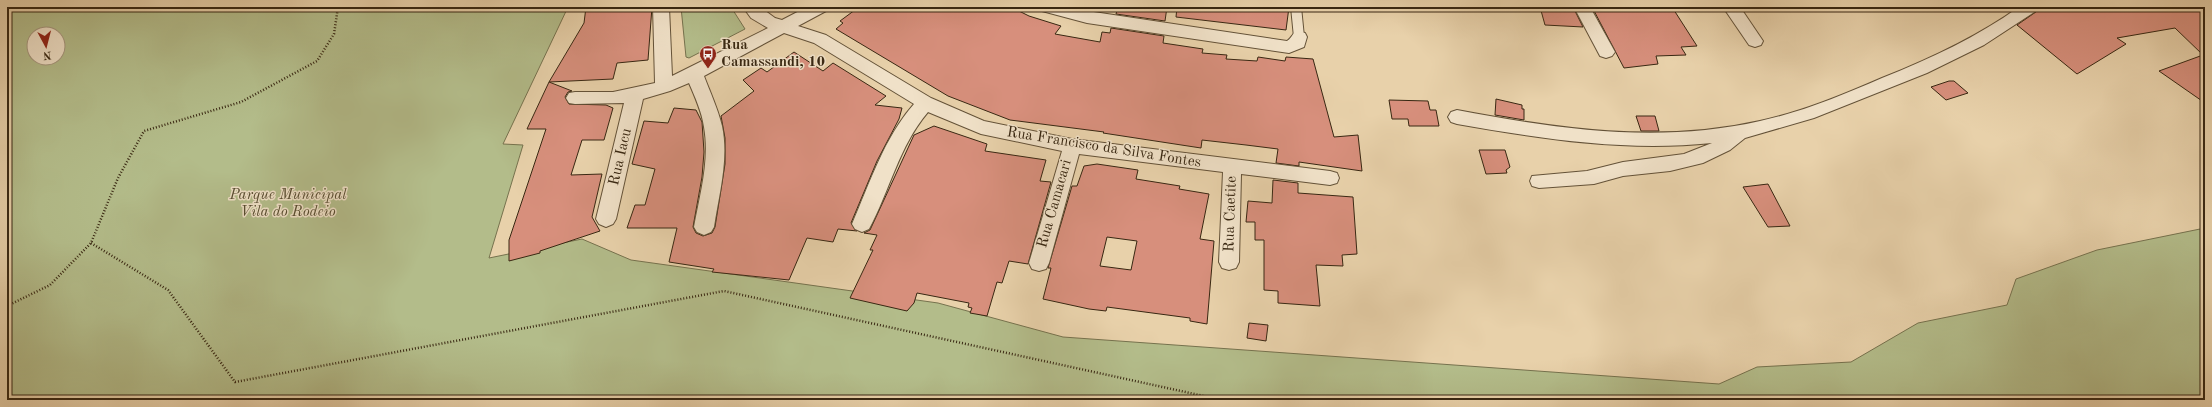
<svg xmlns="http://www.w3.org/2000/svg" width="2212" height="407" viewBox="0 0 2212 407" font-family="'Old Standard TT',serif">
  <rect width="100%" height="100%" fill="#e8d1aa"/>
  <filter id="stains"><feTurbulence type="fractalNoise" baseFrequency=".005" numOctaves="4"/><feColorMatrix values="0 0 0 0 .2 0 0 0 0 .09 0 0 0 0 .02 0 0 0 .5 -.17"/></filter>
  <radialGradient id="worn" r=".72"><stop offset=".6" stop-color="#630" stop-opacity="0"/><stop offset="1" stop-color="#630" stop-opacity=".3"/></radialGradient>
  <g fill="#b3bc8a" stroke="#76724e" fill-rule="evenodd">
    <path d="M7 7H568L503 144 523 145 489 258 582 239 631 260 938 303 1063 337 1719 384 1757 367 1851 362 1918 323 2007 305 2016 279 2097 250 2205 228V400H7ZM34 34H58V58H34Z"/>
    <polygon points="681,7 731,7 745,29 689,58 686,57"/>
  </g>
  <g fill="#d78f7c" stroke="#382712" fill-rule="evenodd">
    <polygon points="586,7 652,7 648,60 617,63 613,79 549,82 584,23"/>
    <polygon points="859,7 1011,7 1029,16 1061,26 1055,34 1100,42 1102,32 1110,33 1111,28 1164,36 1163,43 1203,49 1202,53 1227,55 1226,59 1257,61 1258,57 1285,61 1286,57 1313,59 1334,137 1358,135 1362,171 1299,162 1299,166 1276,163 1278,149 1246,145 1202,140 1201,148 1103,133 1104,132 1010,120 948,96 836,29 843,23 840,21"/>
    <polygon points="1118,7 1167,7 1165,21 1116,14"/>
    <polygon points="1177,7 1289,7 1286,30 1176,17"/>
    <polygon points="1540,7 1573,7 1583,27 1545,25"/>
    <polygon points="1592,7 1672,7 1697,46 1681,47 1686,55 1656,56 1658,64 1624,68"/>
    <polygon points="2043,7 2205,7 2205,103 2159,71 2203,55 2175,28 2117,38 2126,44 2077,74 2017,25"/>
    <polygon points="794,52 823,71 833,63 886,96 875,105 902,108 899,119 877,161 851,223 857,231 838,229 833,242 807,238 789,280 712,272 714,269 669,262 677,228 627,228 635,205 645,205 655,169 632,164 644,121 668,123 674,108 696,110 702,122 704,152 702,177 693,227 696,233 703,236 712,233 715,227 725,164 725,138 721,116 754,91 743,80 761,68 767,72"/>
    <polygon points="1949,81 1954,81 1968,93 1946,100 1931,87"/>
    <polygon points="549,82 572,91 568,92 565,97 569,104 606,105 613,108 604,140 582,140 571,175 602,174 592,217 600,231 540,251 540,253 509,261 509,240 546,129 527,129"/>
    <polygon points="1496,99 1522,105 1522,109 1524,109 1524,120 1495,115"/>
    <polygon points="1389,100 1428,101 1430,110 1436,110 1439,126 1409,126 1408,119 1392,119"/>
    <polygon points="1636,116 1655,116 1659,131 1641,131"/>
    <polygon points="934,126 987,144 985,151 1046,160 1040,181 1051,182 1028,264 1009,261 1002,283 997,282 987,316 970,313 972,308 968,307 969,303 917,293 914,303 907,311 850,298 873,250 870,250 877,235 864,233 870,230 914,135"/>
    <polygon points="1479,150 1505,150 1510,167 1506,170 1507,173 1486,174"/>
    <path d="M1097 164 1138 170 1136 179 1180 186 1179 189 1209 194 1200 239 1214 241 1207 324 1190 321V318L1107 307 1106 311 1089 309 1043 299 1051 268H1048L1072 186H1077L1084 166ZM1107 237 1137 241 1131 270 1100 266Z"/>
    <polygon points="1273,180 1298,183 1298,193 1353,197 1357,254 1342,255 1343,266 1316,265 1320,306 1278,303 1278,291 1264,290 1264,240 1255,240 1255,222 1246,222 1248,201 1272,203"/>
    <polygon points="1768,184 1790,226 1768,227 1743,187"/>
    <polygon points="1249,323 1268,325 1266,341 1247,338"/>
  </g>
  <g fill="none" stroke-linecap="round" stroke-linejoin="round">
    <g stroke="#645238" stroke-width="12">
      <polyline id="lane" points="1296,7 1299,37"/>
    </g>
    <g stroke="#645238" stroke-width="2">
      <g id="street">
        <path d="M653 7H669L672 76 768 28 751 18 743 7H760L775 18 782 20 807 7H828L826 11 798 26 826 35 931 98 984 121 1072 139 1330 171 1337 173 1339 178 1337 183 1330 185 1241 174 1239 262 1236 268 1229 270 1222 268 1219 262 1223 172 1079 154 1049 263 1046 269 1039 271 1032 269 1029 263 1062 151 981 134 928 112C899 146 890 190 869 229L862 232 855 229 852 224C870 183 884 138 914 104L814 43 784 33 704 76C710 92 718 109 722 126 729 159 719 194 714 227L711 232 704 235 697 232 694 227C700 194 710 160 704 127 702 112 695 97 689 83L670 91 643 99 616 219 613 224 606 227 599 224 596 219 624 103 575 104 569 103 566 98 569 93 575 92H613L655 83Z"/>
        <path d="M1040 7H1070L1087 11 1287 41C1295 36 1291 29 1305 33L1307 37 1304 47 1289 53 1087 23 1042 11Z"/>
        <polygon points="1574,7 1590,7 1615,52 1612,56 1606,58 1600,56"/>
        <polygon points="1723,7 1740,7 1763,41 1761,45 1755,47 1749,45"/>
        <path d="M2019 7H2038L2036 11 1984 45 1927 73 1814 118 1745 138 1730 150 1703 163 1670 171 1623 176 1594 184 1539 188 1532 186 1530 181 1532 176 1587 171 1623 162 1684 154 1712 143C1626 152 1542 139 1457 124L1451 122 1448 117 1451 112 1457 110C1557 129 1659 144 1760 121 1802 112 1843 95 1882 78 1930 59 1977 37 2019 7Z"/>
      </g>
    </g>
    <g stroke="#382712" stroke-width="2.5" stroke-dasharray="1 2" stroke-linecap="butt">
      <polyline points="91,243 168,290 235,382 724,291 1222,400"/>
      <polyline points="7,306 50,285 91,243 118,178 144,131 241,102 317,61 334,34 338,7"/>
    </g>
    <use href="#lane" stroke="#f0e1c8" stroke-width="10"/>
    <use href="#street" fill="#f0e1c8" fill-rule="evenodd"/>
  </g>
  <defs>
    <g id="bus-pin" transform="scale(0.9)"><path d="M0 17L-7.5 6A9.5 9.5 0 1 1 7.5 6Z" fill="#8f2418" stroke="#f0e1c8"/><path d="M-5-6H5V4H4V6H2V4H-2V6H-4V4H-5ZM-3.5-4V0h7V-4ZM-3.5 1.2v1.5H-2V1.2ZM2 1.2v1.5H3.5V1.2Z" fill="#fff"/></g>
  </defs>
  <g fill-rule="evenodd">
    <use href="#bus-pin" x="708" y="54"/>
  </g>
  <g text-anchor="middle" dominant-baseline="central" stroke-width="3" stroke-linejoin="round" paint-order="stroke">
    <g font-size="15" font-weight="bold" fill="#382712" stroke="#f0e1c8" text-anchor="start">
      <text x="721" y="45">Rua<tspan x="721" dy="17">Camassandi, 10</tspan></text>
    </g>
    <g font-size="15" fill="#382712" stroke="#f0e1c8">
      <text transform="translate(1104 148) rotate(9)">Rua Francisco da Silva Fontes</text>
      <text transform="translate(621 157) rotate(-77)">Rua Iacu</text>
      <text transform="translate(1055 204) rotate(-74)">Rua Camacari</text>
      <text transform="translate(1231 214) rotate(-88)">Rua Caetite</text>
    </g>
    <g font-size="15" font-style="italic" fill="#574c30" stroke="#f0e1c8">
      <text x="288" y="195">Parque Municipal<tspan x="288" dy="17">Vila do Rodeio</tspan></text>
    </g>
  </g>
  <rect width="2212" height="407" fill="none" stroke="#e8d1aa" stroke-width="24"/>
  <rect x="8" y="8" width="2196" height="391" fill="none" stroke="#382712" stroke-width="2"/>
  <rect x="12" y="12" width="2188" height="383" fill="none" stroke="#382712"/>
  <g transform="translate(46 46) rotate(173)"><circle r="19" fill="#f0e1c8" stroke="#a6977f"/>
  <path d="M0-3L7 15L0 10L-7 15Z" fill="#8f2418"/>
  <text y="-6" font-size="11" font-weight="bold" text-anchor="middle" fill="#382712">N</text>
  </g>
  <rect width="100%" height="100%" filter="url(#stains)"/>
  <rect width="100%" height="100%" fill="url(#worn)"/>
</svg>
